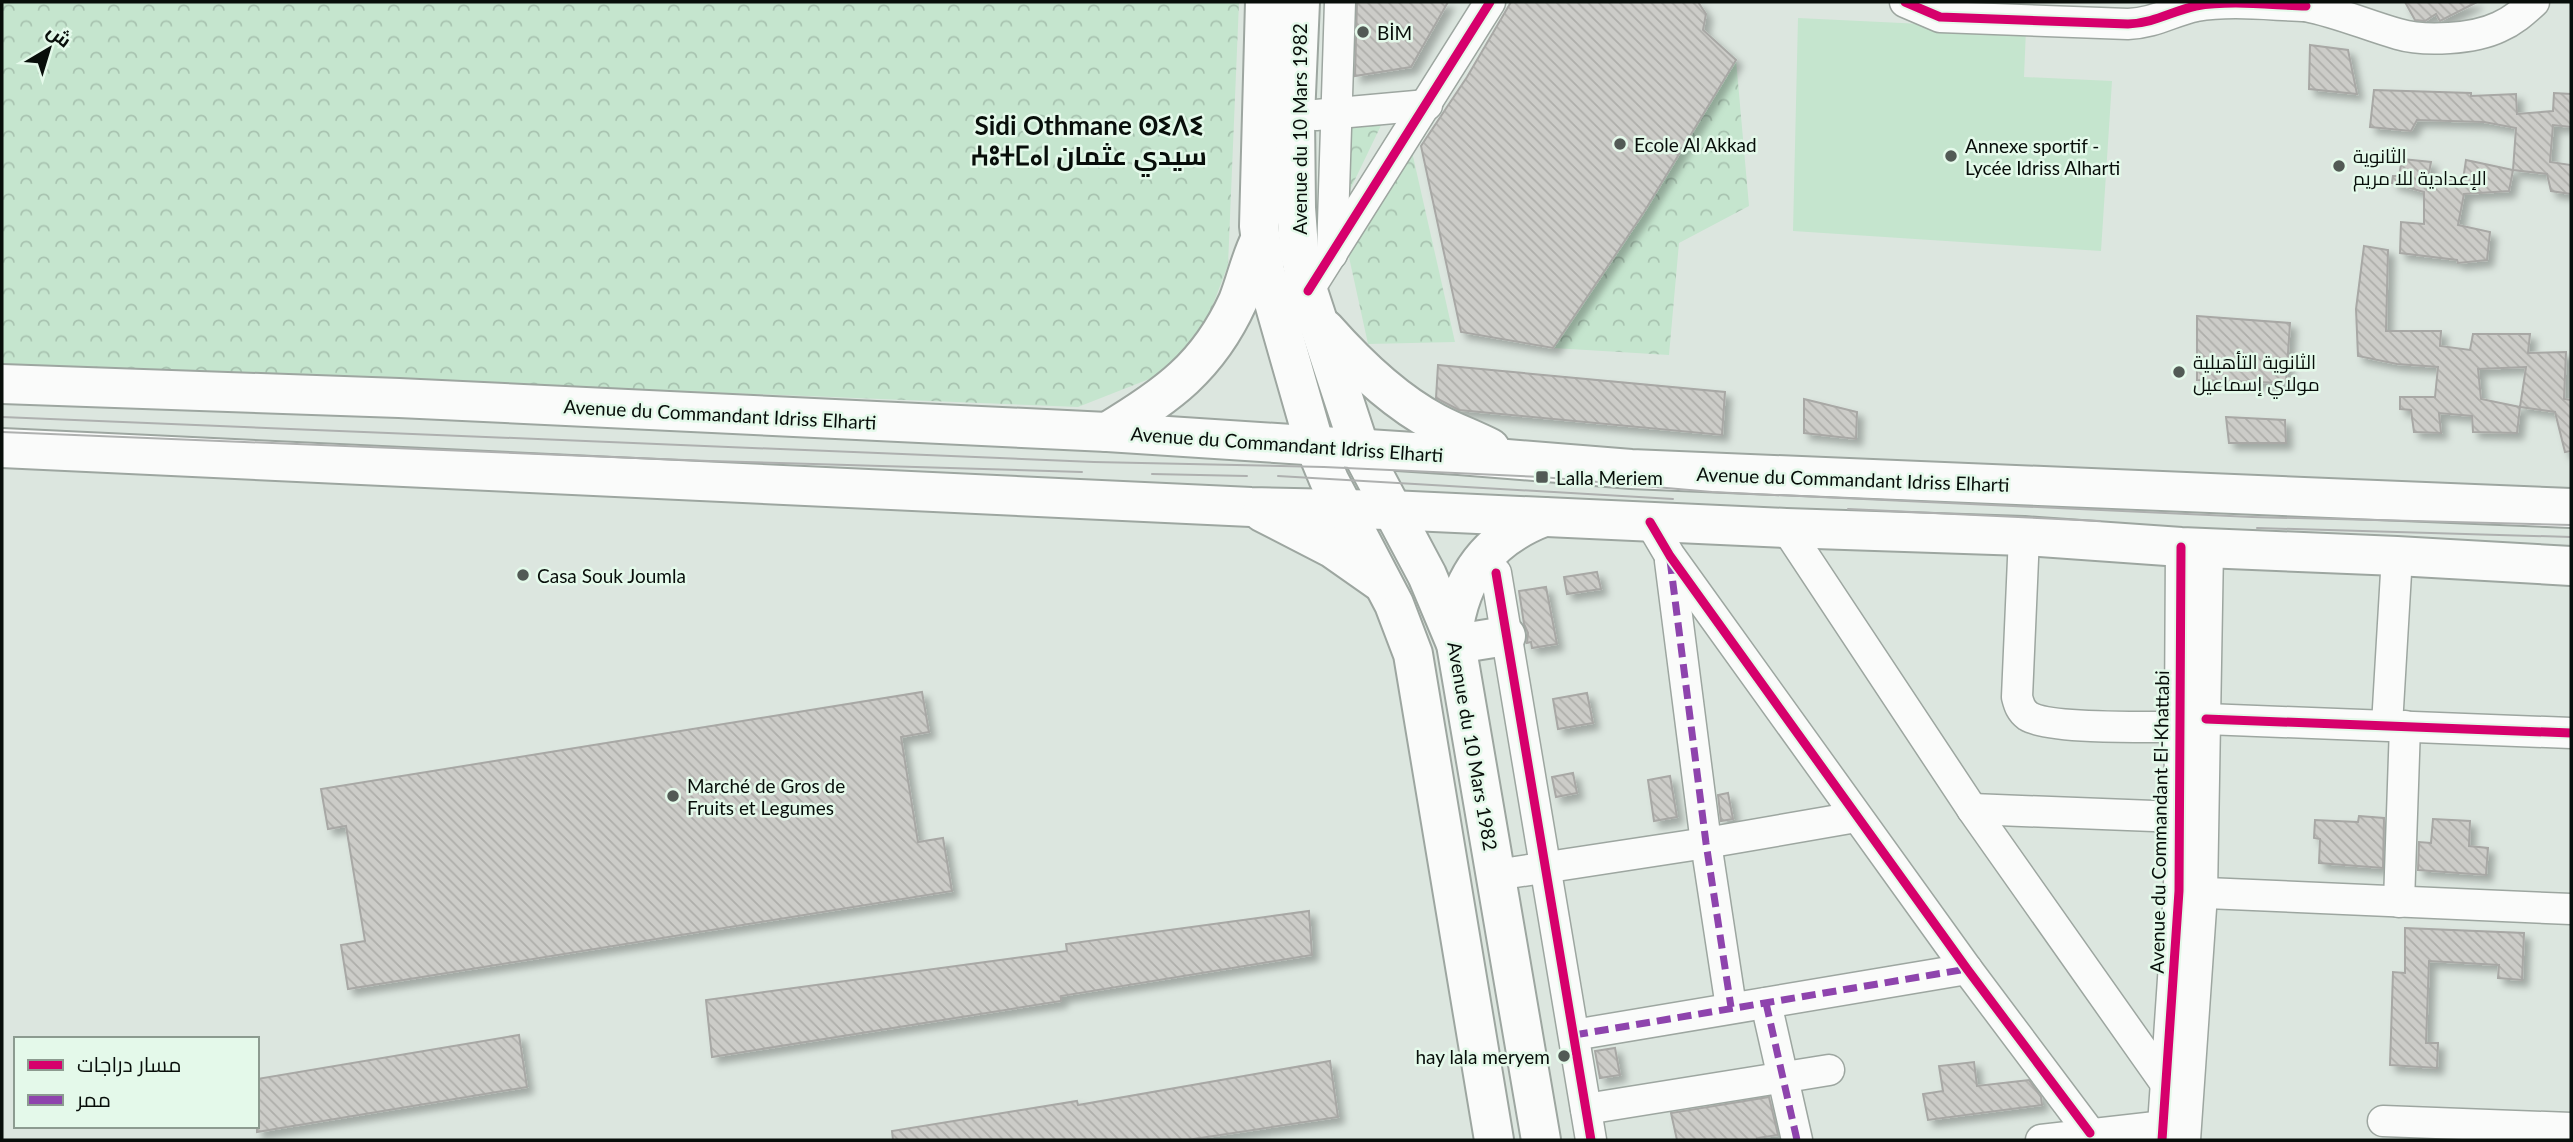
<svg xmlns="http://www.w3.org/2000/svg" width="2573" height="1142" viewBox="0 0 2573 1142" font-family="Lato,Cairo,'Noto Sans Tifinagh',sans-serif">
  <defs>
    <pattern id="forest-crowns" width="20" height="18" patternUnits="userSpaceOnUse" patternTransform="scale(1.75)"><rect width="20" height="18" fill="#c5e5ce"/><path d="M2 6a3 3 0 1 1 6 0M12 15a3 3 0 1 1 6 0" fill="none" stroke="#a8c3b0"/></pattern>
    <pattern id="building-back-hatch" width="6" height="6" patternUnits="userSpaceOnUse" patternTransform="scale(1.75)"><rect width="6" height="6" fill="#ccccc8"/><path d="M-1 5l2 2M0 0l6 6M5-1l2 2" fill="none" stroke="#aeaeaa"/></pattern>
    <filter id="shadow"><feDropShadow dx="6" dy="6" stdDeviation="3.5" flood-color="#0004"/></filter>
  </defs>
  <rect width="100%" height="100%" fill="#dce6df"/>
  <g fill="url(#forest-crowns)">
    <polygon points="2,2 1239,2 1228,265 1206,323 1162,374 1078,407 2,364"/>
    <polygon points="1736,60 1749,206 1679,243 1669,355 1553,348"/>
    <polygon points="1386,115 1337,217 1340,126"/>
    <polygon points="1410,143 1455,342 1368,344 1347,248"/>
  </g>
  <polygon fill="#c5e5ce" points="1798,18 2026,29 2024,77 2112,81 2101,251 1793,231"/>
  <g fill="url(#building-back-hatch)" stroke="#a8a8a5" stroke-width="2" fill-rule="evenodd" filter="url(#shadow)">
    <polygon points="1357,2 1448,2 1411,67 1355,76"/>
    <polygon points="1511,2 1698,2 1706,14 1703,30 1736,60 1644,212 1553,348 1461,332 1421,146 1467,77"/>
    <polygon points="2405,2 2477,2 2440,21 2436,14 2425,21 2415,20"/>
    <polygon points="2310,45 2348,50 2357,94 2309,89"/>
    <polygon points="2374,90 2471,93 2471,96 2516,94 2517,114 2553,111 2554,93 2571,94 2571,127 2553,125 2550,162 2571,165 2571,194 2551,191 2547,174 2513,170 2516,128 2484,122 2417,120 2411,131 2370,127"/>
    <polygon points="2402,159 2431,162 2428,178 2463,180 2466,160 2513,170 2509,191 2464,194 2458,225 2490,232 2487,260 2458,263 2457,260 2400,253 2401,222 2424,224 2424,192 2392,183 2393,176 2399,176"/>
    <path d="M2364 246 2388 250 2386 331H2441L2440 346 2470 350 2473 334H2530L2528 353 2566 352 2564 399 2571 400V451L2565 452 2555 412 2520 407 2517 433 2473 432 2472 416 2439 413 2441 433 2414 432 2411 410 2400 409V397H2435L2438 367 2397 364 2358 356 2356 309ZM2526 367 2520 407 2481 399 2478 369Z"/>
    <polygon points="2197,316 2290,323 2286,383 2197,380"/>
    <polygon points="1438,365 1725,392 1722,435 1459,410 1436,398"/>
    <polygon points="1804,399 1857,412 1856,439 1804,433"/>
    <polygon points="2226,417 2285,420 2286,443 2229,443"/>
    <polygon points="1597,572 1601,589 1567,594 1564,577"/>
    <polygon points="1546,587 1557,644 1532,648 1531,642 1527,643 1528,633 1524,624 1519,591"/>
    <polygon points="922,692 929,732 901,737 918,842 943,838 952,891 348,989 341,945 365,941 346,826 328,829 321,789"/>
    <polygon points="1587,693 1593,723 1558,729 1553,699"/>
    <polygon points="1573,773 1577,793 1556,797 1552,777"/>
    <polygon points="1670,776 1677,817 1654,821 1648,780"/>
    <polygon points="1728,793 1733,819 1721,821 1718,795"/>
    <polygon points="2359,816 2384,818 2383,868 2319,863 2320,839 2314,838 2315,820 2358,822"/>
    <polygon points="2433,819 2470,821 2469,846 2488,848 2486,875 2418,870 2419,842 2431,843"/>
    <polygon points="1309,911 1312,955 1061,996 1061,1001 712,1057 706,1000 1067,951 1066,944"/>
    <polygon points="2405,928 2524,933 2522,980 2498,978 2499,965 2429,961 2426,1043 2438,1043 2437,1068 2390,1065 2393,972 2405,973"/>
    <polygon points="519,1035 527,1087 257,1132 257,1079"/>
    <polygon points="1615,1048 1620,1075 1600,1078 1595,1051"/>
    <polygon points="1330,1061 1338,1117 1187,1140 893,1140 892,1131 1077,1101 1078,1105"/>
    <polygon points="1974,1062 1977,1086 2029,1080 2041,1097 2042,1105 1928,1120 1923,1094 1943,1091 1939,1066"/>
    <polygon points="1769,1097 1778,1135 1757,1138 1757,1140 1677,1140 1671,1113"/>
  </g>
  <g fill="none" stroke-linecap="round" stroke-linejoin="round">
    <g stroke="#9da6a0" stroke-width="33">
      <g id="minor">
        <path d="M1905 2 1940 17 2128 24C2155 23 2172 11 2196 6 2231 0 2270 5 2306 6"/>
        <path d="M2304 2 2306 6C2340 13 2366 25 2398 34 2425 42 2474 39 2499 27 2513 21 2523 12 2534 2"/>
        <polyline points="1316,115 1427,105"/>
        <polyline points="1332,254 1340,2"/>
        <polyline points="1308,291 1490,2"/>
        <polyline points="1650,522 1670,556 1967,969 2090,1133"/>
        <polyline points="1786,528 1972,809 2166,1084"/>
        <path d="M2024 536 2017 697C2019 705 2021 711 2028 716 2048 729 2151 727 2180 727"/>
        <polyline points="1670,561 1706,843 1731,1007"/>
        <polyline points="1496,573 1591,1140"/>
        <polyline points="2206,719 2571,733"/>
        <polyline points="2387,725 2397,556"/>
        <polyline points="1972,809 2179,817"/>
        <polyline points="1496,875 1706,843 1856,817"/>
        <polyline points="2183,892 2571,909"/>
        <polyline points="2399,902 2405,726"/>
        <polyline points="1766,1003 1797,1140"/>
        <polyline points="1574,1035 1967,969"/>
        <polyline points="1586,1109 1829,1070"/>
        <polyline points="2383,1121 2571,1128"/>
        <polyline points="2041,1140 2182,1124"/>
        <polyline points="2162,1140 2179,891 2181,547"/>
        <polyline points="2185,1140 2202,894 2208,548"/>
      </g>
    </g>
    <g stroke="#9da6a0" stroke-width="42">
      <g id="major">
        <polyline points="1265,2 1259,226 1265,271 1315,446 1329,480 1394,604 1413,654 1494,1140"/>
        <polyline points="1300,2 1295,117 1296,208 1299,249 1308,291 1360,449 1427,575 1456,644 1541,1140"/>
        <path d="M1325 329C1356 364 1394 401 1436 423 1453 432 1472 439 1490 448"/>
        <polyline points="2,384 399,398 1107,432 1459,455 1631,469 2571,508"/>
        <path d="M1107 432C1167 396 1208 367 1238 301 1246 281 1250 260 1260 240"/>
        <polyline points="2,448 1251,507 1390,510 1786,528 2024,536 2181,547 2397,556 2571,566"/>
        <polyline points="1262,512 1332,548 1379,581"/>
        <path d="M1453 634C1460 576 1489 538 1544 517"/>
        <polyline points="1456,644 1506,636"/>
      </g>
    </g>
    <use href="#minor" stroke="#fafbfa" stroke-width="30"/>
    <use href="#major" stroke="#fafbfa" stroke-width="38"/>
    <g stroke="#aeb0af" stroke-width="2">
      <polyline points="2,417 1094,462 1324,467 1542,477 1712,492 2252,517 2571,525"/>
      <polyline points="2,432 709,461 1082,472"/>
      <polyline points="1152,474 1247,476"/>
      <polyline points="1278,476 1673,499"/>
      <polyline points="1848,509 2100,521"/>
      <polyline points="2257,528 2571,537"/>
    </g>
    <g stroke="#8e44ad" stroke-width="7" stroke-dasharray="14 7" stroke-linecap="butt">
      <polyline points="1670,560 1706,843 1731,1007"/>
      <polyline points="1766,1003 1797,1140"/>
      <polyline points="1574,1035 1967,969"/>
    </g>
    <g stroke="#e4f9ea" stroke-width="13">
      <g id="cycleway">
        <path d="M1905 2 1940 17 2128 24C2155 23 2172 11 2196 6 2231 0 2270 5 2306 6"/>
        <polyline points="1308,291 1490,2"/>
        <polyline points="1650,522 1670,556 1967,969 2090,1133"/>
        <polyline points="1496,573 1591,1140"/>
        <polyline points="2206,719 2571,733"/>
        <polyline points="2162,1140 2179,891 2181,547"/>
      </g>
    </g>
    <use href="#cycleway" stroke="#d6006c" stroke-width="9"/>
  </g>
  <g fill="#525a55" stroke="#e4f9ea" stroke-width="2.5">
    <circle cx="1363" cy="32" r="7"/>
    <circle cx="1620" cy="144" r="7"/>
    <circle cx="1951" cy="156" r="7"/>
    <circle cx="2339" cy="166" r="7"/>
    <circle cx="2179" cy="372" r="7"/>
    <rect x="1535" y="470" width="14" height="14" rx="3.5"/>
    <circle cx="523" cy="575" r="7"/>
    <circle cx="673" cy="796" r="7"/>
    <circle cx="1564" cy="1056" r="7"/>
  </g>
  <g text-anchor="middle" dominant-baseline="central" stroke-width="5" stroke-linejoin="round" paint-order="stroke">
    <g font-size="19" fill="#080e0a" stroke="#e4f9ea" text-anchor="start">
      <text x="1377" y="32">BİM</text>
      <text x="1634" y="144">Ecole Al Akkad</text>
      <text x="1965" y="145">Annexe sportif -<tspan x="1965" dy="22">Lycée Idriss Alharti</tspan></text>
      <text x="2353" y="155">الثانوية<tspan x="2353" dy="22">الإعدادية للا مريم</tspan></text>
      <text x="2193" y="361">الثانوية التأهيلية<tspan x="2193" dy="22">مولاي إسماعيل</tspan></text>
      <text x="1556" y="477">Lalla Meriem</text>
      <text x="537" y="575">Casa Souk Joumla</text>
      <text x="687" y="785">Marché de Gros de<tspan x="687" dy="22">Fruits et Legumes</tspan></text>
      <text x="1550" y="1056" text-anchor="end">hay lala meryem</text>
    </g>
    <g font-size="19" fill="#080e0a" stroke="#e4f9ea">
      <text transform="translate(1299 129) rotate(-90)">Avenue du 10 Mars 1982</text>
      <text transform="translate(720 414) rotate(3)">Avenue du Commandant Idriss Elharti</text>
      <text transform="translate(1287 444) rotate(4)">Avenue du Commandant Idriss Elharti</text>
      <text transform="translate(1853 479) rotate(2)">Avenue du Commandant Idriss Elharti</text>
      <text transform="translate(1473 746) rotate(80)">Avenue du 10 Mars 1982</text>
      <text transform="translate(2159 822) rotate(-89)">Avenue du Commandant El-Khattabi</text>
    </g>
    <g font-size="26" font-weight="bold" fill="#080e0a" stroke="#e4f9ea">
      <text x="1089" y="125">Sidi Othmane ⵙⵉⴷⵉ<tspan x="1089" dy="30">ⵄⵓⵜⵎⴰⵏ سيدي عثمان</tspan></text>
    </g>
  </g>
  <rect width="2573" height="1142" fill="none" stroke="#080e0a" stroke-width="7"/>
  <rect x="14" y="1037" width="245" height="91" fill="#e4f9ea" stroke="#8c9b90" stroke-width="2"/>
  <rect x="28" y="1060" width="35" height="10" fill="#d6006c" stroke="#8c9b90" stroke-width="2"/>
  <text x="77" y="1072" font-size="21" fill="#080e0a">مسار دراجات</text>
  <rect x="28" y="1095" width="35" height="10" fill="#8e44ad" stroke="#8c9b90" stroke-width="2"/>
  <text x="77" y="1107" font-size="21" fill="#080e0a">ممر</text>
  <g transform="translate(49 49) rotate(38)" stroke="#e4f9ea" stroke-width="5" paint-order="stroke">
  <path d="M0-5L12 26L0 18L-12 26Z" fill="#080e0a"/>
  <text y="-10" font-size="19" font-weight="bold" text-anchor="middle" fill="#080e0a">ش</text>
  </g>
</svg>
